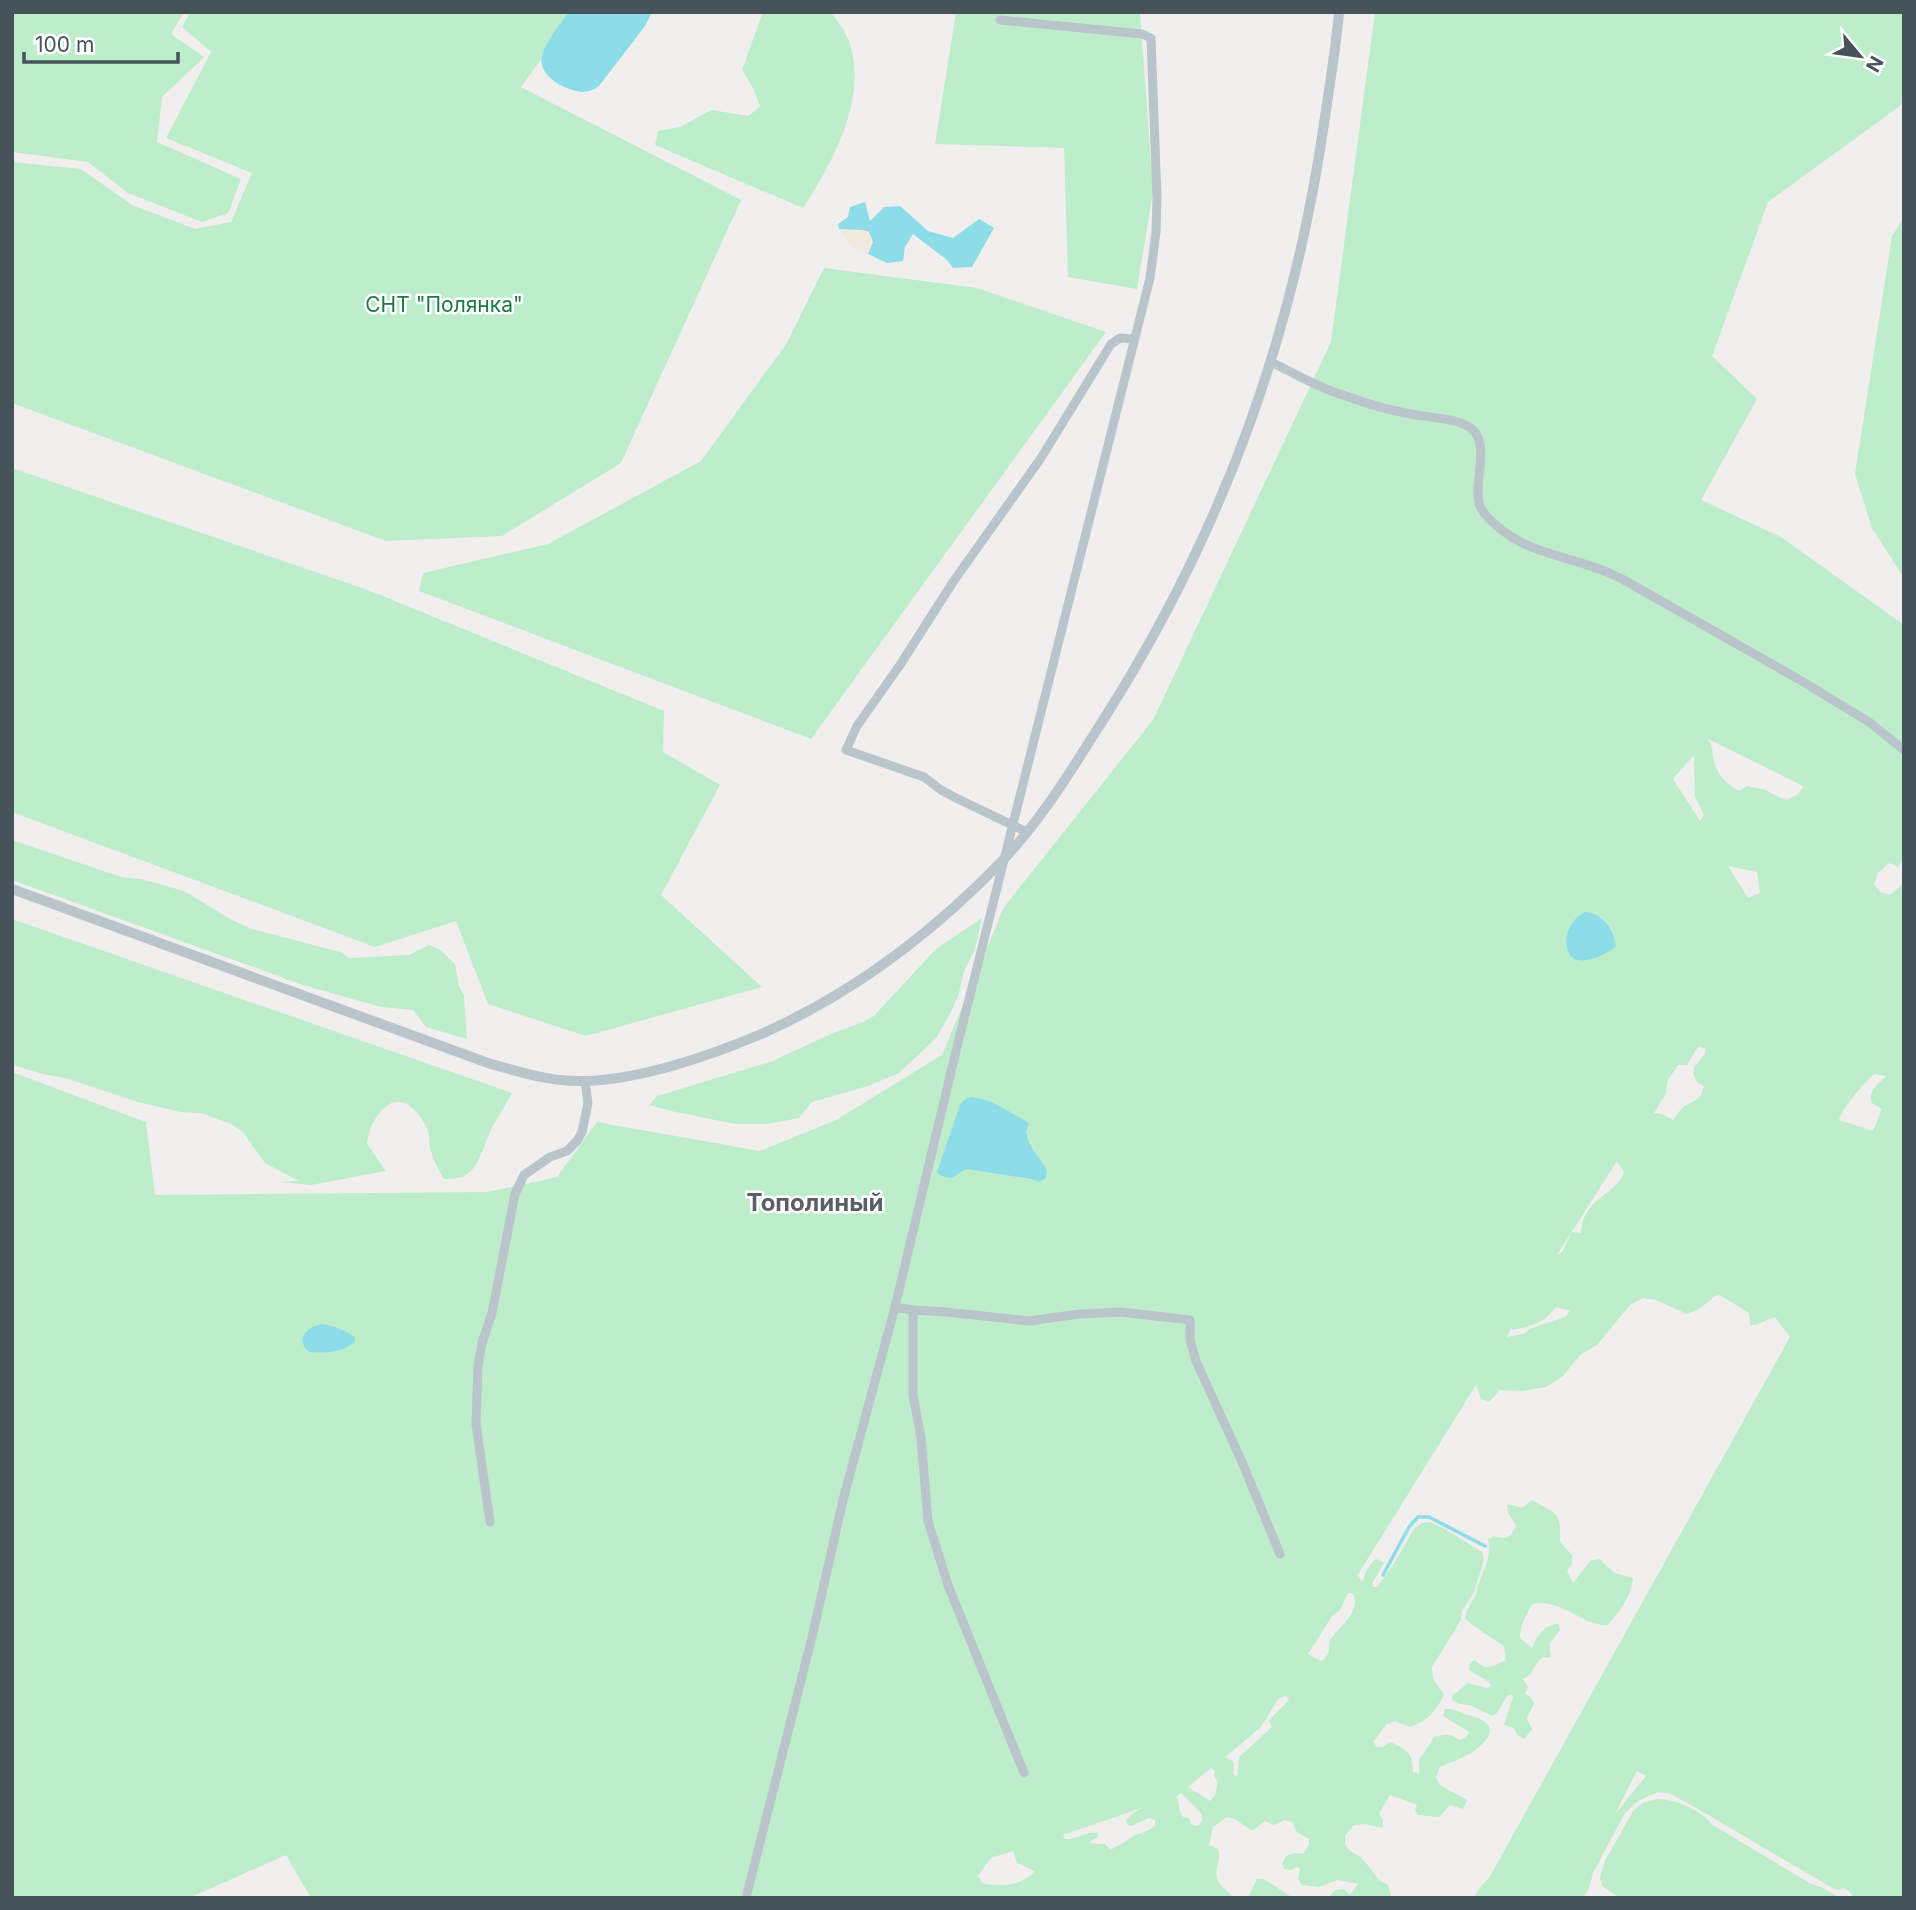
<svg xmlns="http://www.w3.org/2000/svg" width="1916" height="1910" viewBox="0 0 1916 1910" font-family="Inter,sans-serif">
  <rect width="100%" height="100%" fill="#f1eeee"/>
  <g fill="#beedcc" fill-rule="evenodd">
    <polygon points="12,12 184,12 171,34 204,57 162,97 157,142 241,179 228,213 202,222 128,193 88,162 12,152"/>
    <polygon points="190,12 575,12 521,87 741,200 621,463 502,536 386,541 12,403 12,162 81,169 132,205 195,229 231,222 252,173 166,138 211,52 182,27"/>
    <path d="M763 12H830C884 68 838 155 803 208L655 145 658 131 680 127 711 110 749 116 760 106 753 88 742 70Z"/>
    <polygon points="956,12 1140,12 1153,191 1137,289 1068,277 1064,148 935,144"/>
    <path d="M1375 12H1904V98L1900 106 1768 202 1712 356 1757 399 1701 500 1781 537 1904 625V862L1902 861 1898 867 1889 863 1878 873 1874 884 1880 892 1890 895 1904 883V1898H1853L1850 1892 1842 1887 1840 1890 1834 1889 1698 1809 1669 1793 1658 1792 1638 1801 1625 1813 1594 1871 1588 1890 1583 1898H1474L1480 1887 1489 1878 1790 1337 1775 1317 1755 1325H1750L1749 1313 1718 1294 1698 1310 1687 1314 1656 1300 1643 1298 1630 1305 1597 1345 1580 1355 1563 1376 1546 1387 1523 1391 1500 1390 1489 1402 1481 1399 1476 1385 1357 1576 1363 1582C1364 1573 1369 1565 1376 1559L1382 1561 1384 1563 1373 1582V1587H1377L1393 1565 1414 1529 1422 1523 1430 1522 1443 1528 1482 1552 1484 1560 1474 1592 1462 1611 1461 1620 1432 1667 1433 1679 1444 1694C1437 1711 1427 1721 1410 1727L1395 1721 1386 1725 1373 1742 1377 1747H1383L1390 1742C1407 1749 1413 1753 1413 1772L1419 1774V1760L1434 1737C1445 1735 1451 1733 1459 1740L1466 1738 1469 1732 1443 1716 1445 1709C1456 1708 1462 1714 1472 1716 1501 1724 1490 1741 1471 1753 1462 1759 1450 1762 1440 1767L1436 1777 1440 1785 1467 1800 1463 1809 1450 1805 1439 1817 1418 1815 1415 1810 1417 1805 1390 1795 1379 1814 1383 1819V1826L1382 1828 1365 1824 1354 1825 1345 1836V1845L1349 1850 1360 1857 1366 1863 1379 1880 1388 1885 1392 1898H1331L1330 1895 1336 1890 1344 1889 1350 1895 1358 1884 1337 1880 1319 1887 1302 1885 1298 1879 1300 1868 1296 1867 1290 1870 1284 1869 1282 1864 1286 1856 1295 1853 1303 1854 1309 1845V1839L1297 1832 1292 1822 1285 1820 1273 1825 1265 1821 1252 1831 1235 1819 1227 1817 1213 1827 1209 1845 1218 1849C1220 1857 1219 1860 1217 1868 1213 1881 1225 1890 1235 1898H311L286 1855 189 1898H12V1072L146 1122 155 1195 488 1192 557 1177 597 1122 760 1151 836 1120 942 1055 1004 907 1153 720 1331 342ZM1708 739 1803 786V787L1797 795 1786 800 1763 789 1747 786 1739 791C1727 784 1718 776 1714 761 1712 753 1713 746 1708 739ZM1694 755 1695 797 1704 815 1700 821 1673 779ZM1728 866 1757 872 1760 893 1748 898ZM1698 1047 1705 1048V1054L1695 1066 1693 1073 1697 1082 1704 1086C1701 1100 1695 1100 1685 1106 1680 1109 1676 1116 1673 1120L1662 1114 1654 1113 1666 1093 1667 1082 1678 1065H1687ZM1874 1074 1886 1076 1876 1086 1870 1095 1872 1103 1882 1109 1873 1131 1839 1120C1844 1106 1863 1084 1874 1074ZM1617 1161 1624 1172C1616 1196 1583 1197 1581 1233L1572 1232 1562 1252 1557 1255ZM1556 1307 1570 1311 1565 1317 1532 1328 1523 1334 1507 1337 1511 1328 1513 1330C1532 1326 1544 1323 1556 1307ZM1348 1593H1352C1364 1610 1336 1629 1329 1642V1652L1324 1660 1321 1661 1308 1654 1332 1616 1340 1610ZM1286 1696 1289 1699C1284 1707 1275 1712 1269 1721L1272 1727 1239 1757 1237 1777 1233 1774 1234 1765 1233 1761 1225 1757 1260 1728 1279 1698ZM1211 1768 1215 1771 1214 1776 1218 1782 1215 1796 1210 1801 1188 1787ZM1637 1771 1646 1776 1616 1813V1812ZM1181 1793 1202 1814V1820L1198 1826 1192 1825 1189 1818 1183 1817C1177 1810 1181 1803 1176 1797ZM1144 1807 1133 1813 1126 1820 1128 1825 1131 1826 1149 1818 1155 1820V1826C1148 1832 1140 1832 1132 1837 1125 1842 1118 1846 1110 1850L1105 1844 1088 1843 1098 1837V1833C1085 1831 1077 1840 1065 1839L1063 1835ZM1013 1851 1017 1863 1035 1871C1022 1886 1002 1886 983 1884L978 1876 991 1858Z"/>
    <polygon points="1904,217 1904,578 1872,528 1855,474 1892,236"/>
    <polygon points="824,268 977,288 1106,332 811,739 419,591 423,573 548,544 701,461 787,343"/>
    <polygon points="12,468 368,590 664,711 663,752 720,785 661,895 762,987 586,1036 488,1004 456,921 375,947 12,812"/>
    <polygon points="12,840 121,877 141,879 184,891 232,920 252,929 340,952 350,958 409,955 429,945 439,949 455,964 459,986 464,995 467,1039 426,1027 413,1010 381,1007 303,985 12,880"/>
    <polygon points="982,918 975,949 964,971 959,993 951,1012 936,1038 899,1073 868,1086 812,1102 799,1118 768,1124 735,1124 671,1111 649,1105 657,1096 770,1062 831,1034 863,1022 874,1016 936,949"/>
    <path d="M12 919 512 1093C505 1106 496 1119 490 1132 479 1156 478 1181 444 1179 438 1170 433 1159 430 1148 429 1141 430 1133 426 1126 419 1113 404 1094 388 1105 376 1113 368 1130 367 1144L386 1171 311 1185 278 1182 299 1181 265 1163 243 1132 231 1124 201 1113 180 1112 138 1102 65 1078 43 1074 12 1065Z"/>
    <path d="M1532 1500C1558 1515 1561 1511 1560 1542L1572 1555V1563L1567 1571 1573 1583 1590 1561 1599 1559 1615 1573 1633 1578C1632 1594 1619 1614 1607 1625 1583 1626 1560 1597 1532 1604 1526 1615 1520 1625 1520 1638L1532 1648C1537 1636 1544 1625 1558 1624L1560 1630 1549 1644 1551 1655 1549 1658 1543 1657C1531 1665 1537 1672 1523 1679L1528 1687 1525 1694 1531 1697 1534 1703 1527 1719 1532 1729 1524 1739 1517 1735 1514 1728 1504 1725 1513 1697 1511 1694 1507 1696 1497 1713 1492 1716 1470 1705 1460 1704 1452 1700 1453 1695 1468 1683 1487 1688 1491 1686 1489 1682 1469 1670 1470 1663 1474 1660 1484 1667 1494 1666 1506 1660 1504 1646C1494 1639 1473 1627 1465 1618 1466 1609 1470 1606 1474 1598 1479 1591 1475 1596 1477 1588 1483 1570 1492 1559 1488 1539L1493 1536C1506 1540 1510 1538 1516 1526L1508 1513 1507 1504 1522 1508Z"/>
    <path d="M1657 1799C1677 1799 1701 1811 1713 1825L1811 1884 1821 1887 1840 1898H1620L1602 1886 1600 1878 1605 1861 1633 1811 1643 1803Z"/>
    <polygon points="1257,1879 1264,1879 1293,1898 1248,1898"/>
  </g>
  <path fill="#f1eadf" d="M839 229 863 230 869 232 873 242 868 254C846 249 852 243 839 229Z"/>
  <g fill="#8ddde8">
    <path d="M568 12H652L645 26 599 86C594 89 589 92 583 92 566 91 537 76 542 56 546 40 560 26 568 12Z"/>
    <polygon points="865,202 870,221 884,207 900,206 928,231 953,238 979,219 994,228 972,267 953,268 947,260 913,234 905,247 903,261 887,263 868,254 873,242 869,232 863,230 839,229 838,224 848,217 850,207"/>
    <path d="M1585 912C1604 914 1613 929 1616 946 1607 955 1579 968 1570 955 1560 940 1571 918 1585 912Z"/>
    <path d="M971 1097C992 1099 1007 1111 1026 1121L1029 1124 1026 1132 1030 1145 1047 1170 1046 1178 1039 1182 1032 1179 966 1169C956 1174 954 1182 940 1175L937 1172 960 1105 964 1100Z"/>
    <path d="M322 1324C335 1326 344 1330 355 1337V1341C343 1353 326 1353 309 1352 294 1339 307 1327 322 1324Z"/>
  </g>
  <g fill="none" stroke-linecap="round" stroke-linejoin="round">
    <polyline stroke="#8ddde8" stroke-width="3.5" points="1383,1575 1409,1527 1418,1517 1429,1517 1485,1546"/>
    <g stroke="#bac4cb" stroke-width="9">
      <path d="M1271 362C1297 375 1322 389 1349 397 1370 405 1393 411 1416 415 1433 418 1457 418 1472 429 1491 445 1472 485 1480 506 1483 514 1491 521 1497 526 1528 553 1562 555 1599 569 1608 572 1616 576 1624 580L1800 680 1869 722 1904 750"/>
      <polyline points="1027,832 956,798 941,790 924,777 846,750 857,726 900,665 953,582 1041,458 1111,344 1120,338 1134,339"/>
      <polyline points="895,1307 913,1310 946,1312 1029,1321 1079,1314 1121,1312 1190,1320 1190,1340 1196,1361 1242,1462 1280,1554"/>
      <polyline points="913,1310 913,1395 921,1438 928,1521 948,1585 1024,1773"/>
      <polyline points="490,1522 476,1424 478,1366 482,1343 492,1313 515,1194 524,1175 550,1157 567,1151 577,1141 582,1132 588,1103 585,1081"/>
      <polyline points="746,1898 813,1633 843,1500 895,1307 955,1055 1150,278 1156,232 1157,198 1151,38 1142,34 1000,20"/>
    </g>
    <path stroke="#bac4cb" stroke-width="10" d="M12 889 488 1063C519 1072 551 1082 584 1081 639 1080 709 1056 759 1035 853 994 934 932 1004 859 1044 816 1074 766 1105 717 1223 531 1294 336 1325 117 1330 82 1336 48 1339 12"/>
  </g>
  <g text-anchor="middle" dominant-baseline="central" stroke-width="5" stroke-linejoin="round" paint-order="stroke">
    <g font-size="21" fill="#1b7941" stroke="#fff">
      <text x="444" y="304">СНТ "Полянка"</text>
    </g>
    <g font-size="24" font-weight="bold" fill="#5b5f63" stroke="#fff">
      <text x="815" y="1202">Тополиный</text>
    </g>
  </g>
  <rect width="1916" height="1910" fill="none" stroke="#47535b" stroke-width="28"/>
  <g transform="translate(1860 56) rotate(119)" stroke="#ffffff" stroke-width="5" paint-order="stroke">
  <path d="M0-5L12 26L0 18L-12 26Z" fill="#47535b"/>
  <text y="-10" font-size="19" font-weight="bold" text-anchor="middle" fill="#47535b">N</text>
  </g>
  <path d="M24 52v10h154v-10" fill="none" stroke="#47535b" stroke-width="3.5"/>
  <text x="35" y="52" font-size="21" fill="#47535b" stroke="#ffffff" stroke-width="5" paint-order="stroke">100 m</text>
</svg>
